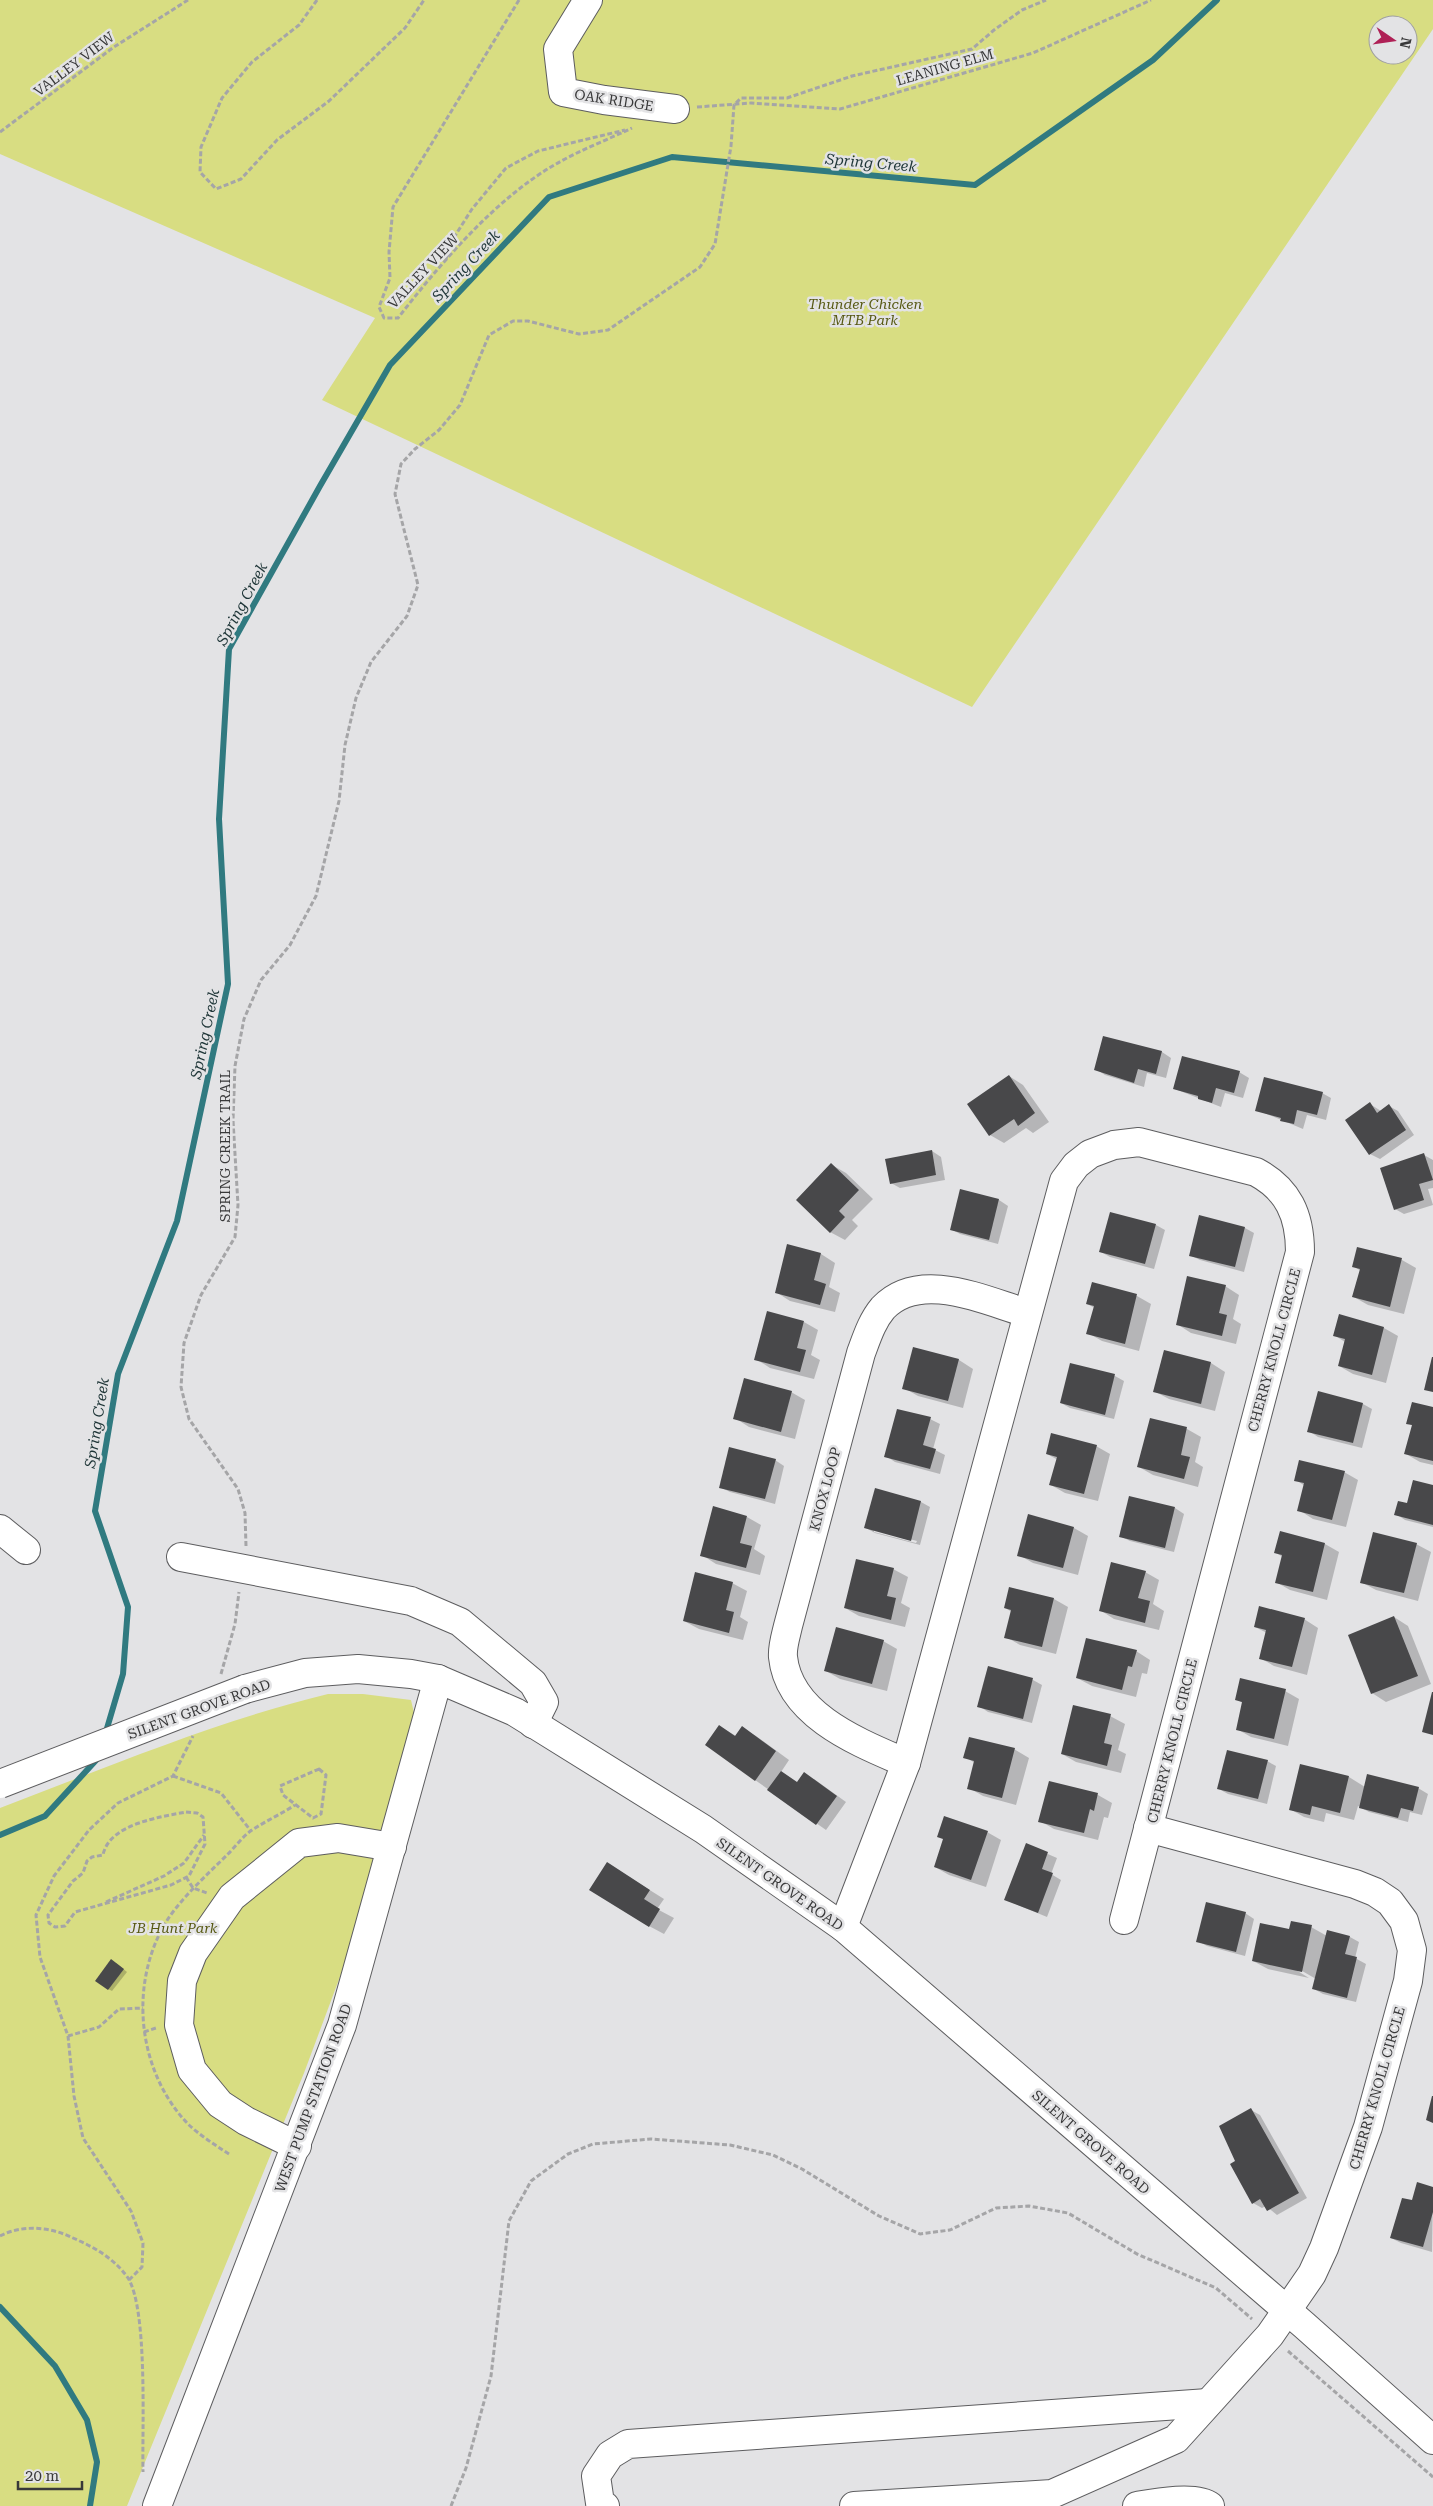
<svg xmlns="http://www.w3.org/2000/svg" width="1433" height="2506" viewBox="0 0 1433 2506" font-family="'Roboto Serif',serif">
  <rect width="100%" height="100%" fill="#e3e3e5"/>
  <g fill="#d8dd82" fill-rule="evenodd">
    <path d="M0 0H1433V29L972 707 322 400 375 318 0 154ZM1378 25H1408V55H1378Z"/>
    <path d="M328 1694H363L411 1700 418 1730 390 1843 304 2073 127 2506H0V1808C108 1767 216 1721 328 1694Z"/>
  </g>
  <g fill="#0003" fill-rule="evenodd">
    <polygon points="1104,1037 1162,1052 1171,1058 1166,1078 1147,1073 1144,1087 1105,1075 1096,1069"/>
    <polygon points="1239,1072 1249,1078 1243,1098 1225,1093 1221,1107 1175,1089"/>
    <polygon points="1009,1076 1023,1085 1049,1122 1033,1133 1026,1128 1004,1143 990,1135"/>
    <polygon points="1322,1093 1331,1098 1326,1120 1307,1115 1303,1129 1257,1110"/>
    <polygon points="1370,1104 1381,1111 1389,1106 1398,1111 1414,1135 1380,1159 1370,1154"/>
    <polygon points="932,1151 941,1157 945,1180 900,1188 891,1183"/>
    <polygon points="1424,1155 1433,1160 1433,1188 1428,1189 1433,1205 1404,1214 1395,1209"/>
    <polygon points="832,1165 846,1173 873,1199 852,1220 858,1226 845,1240 830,1232"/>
    <polygon points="961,1190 999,1200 1008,1206 998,1244 960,1234 951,1229"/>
    <polygon points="1200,1217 1245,1228 1254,1233 1244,1272 1200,1260 1190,1255"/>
    <polygon points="1156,1225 1165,1230 1154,1269 1110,1257 1101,1252"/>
    <polygon points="788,1246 821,1254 835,1263 829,1287 840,1293 835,1312 790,1301 776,1292"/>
    <polygon points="1358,1248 1402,1260 1416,1268 1404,1314 1368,1305 1354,1297 1361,1271 1353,1266"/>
    <polygon points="1092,1284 1137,1296 1151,1304 1139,1351 1102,1341 1088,1333 1095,1308 1087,1304"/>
    <polygon points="1225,1286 1239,1295 1233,1319 1241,1324 1236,1344 1191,1333 1177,1324"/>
    <polygon points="1340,1316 1384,1328 1398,1336 1386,1383 1353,1374 1339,1366 1345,1342 1334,1335"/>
    <polygon points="804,1322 818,1330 811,1355 820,1360 814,1379 770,1368 756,1359"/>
    <polygon points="914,1349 959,1360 973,1369 963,1408 918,1396 904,1388"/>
    <polygon points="1164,1352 1211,1363 1225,1372 1215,1411 1169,1399 1154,1391"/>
    <polygon points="1071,1365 1115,1376 1124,1381 1114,1419 1070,1408 1061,1403"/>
    <polygon points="791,1392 805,1400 795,1439 749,1427 735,1418"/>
    <polygon points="1319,1393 1363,1404 1372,1409 1362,1448 1318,1437 1309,1431"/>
    <polygon points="1433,1408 1433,1465 1420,1462 1406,1454 1413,1426 1408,1423"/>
    <polygon points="930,1419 940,1424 933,1449 945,1455 940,1474 895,1462 886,1456"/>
    <polygon points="1151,1419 1187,1429 1201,1437 1195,1462 1203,1467 1198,1487 1153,1475 1139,1467"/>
    <polygon points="1096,1446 1110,1454 1098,1501 1065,1493 1051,1485 1058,1460 1047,1454"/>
    <polygon points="775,1460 784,1466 775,1504 730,1492 720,1487"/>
    <polygon points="1344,1472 1358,1480 1346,1527 1313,1519 1299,1510 1305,1486 1296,1480"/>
    <polygon points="1433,1486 1433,1527 1405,1520 1396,1514"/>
    <path d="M876 1490 921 1502 930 1507 920 1545 875 1533 866 1528ZM874 1530 917 1541 916 1543 874 1532Z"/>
    <polygon points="1175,1508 1184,1514 1174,1552 1130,1541 1120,1536"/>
    <polygon points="1029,1516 1074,1528 1088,1536 1078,1575 1033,1563 1019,1555"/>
    <polygon points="747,1517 761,1525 754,1549 765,1556 760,1575 716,1564 702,1555"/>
    <polygon points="1280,1533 1325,1544 1339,1552 1327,1600 1290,1590 1276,1582 1283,1557 1276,1553"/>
    <polygon points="1416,1544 1431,1552 1418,1601 1376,1590 1361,1582"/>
    <polygon points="893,1569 908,1577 901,1603 910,1608 905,1627 859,1616 845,1608"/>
    <polygon points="1145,1572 1159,1580 1153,1604 1164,1611 1159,1630 1114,1619 1100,1610"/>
    <polygon points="732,1583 747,1591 740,1617 748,1622 743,1640 699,1629 684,1621"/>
    <polygon points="1010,1588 1054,1599 1068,1607 1056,1654 1020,1645 1006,1637 1012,1612 1005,1608"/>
    <polygon points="1394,1617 1408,1626 1431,1684 1386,1702 1372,1693"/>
    <polygon points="1304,1619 1318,1628 1307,1675 1274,1666 1260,1658 1267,1633 1255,1627"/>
    <polygon points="883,1641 897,1649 887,1691 840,1679 826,1671"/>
    <polygon points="1136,1651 1150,1660 1147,1674 1142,1673 1136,1697 1092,1686 1077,1678"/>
    <polygon points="989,1668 1033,1680 1042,1685 1032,1723 988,1712 979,1706"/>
    <polygon points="1285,1691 1299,1699 1288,1746 1251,1737 1237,1729 1243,1703 1236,1699"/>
    <polygon points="1110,1716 1125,1724 1118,1750 1126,1754 1121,1773 1076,1762 1062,1754"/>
    <polygon points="719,1726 736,1736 742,1728 756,1736 789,1760 781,1772 798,1783 814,1779 846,1802 826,1830 755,1780"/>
    <polygon points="1014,1749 1029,1758 1016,1805 983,1796 969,1788 975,1763 965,1757"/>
    <polygon points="1267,1761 1276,1766 1267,1804 1228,1794 1219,1789"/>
    <polygon points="1301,1765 1349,1777 1365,1787 1418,1788 1428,1794 1422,1815 1410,1812 1408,1822 1369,1812 1358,1806 1354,1820 1326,1813 1324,1822 1304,1817 1290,1809"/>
    <polygon points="1050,1782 1098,1795 1112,1803 1108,1818 1104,1817 1098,1840 1054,1829 1040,1821"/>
    <polygon points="987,1832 1001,1840 986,1887 949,1875 935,1867"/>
    <polygon points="1027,1845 1057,1858 1051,1874 1061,1880 1047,1917 1006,1900"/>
    <polygon points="621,1872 664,1899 657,1909 674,1918 664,1934 649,1926"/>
    <polygon points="1245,1913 1254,1919 1245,1956 1207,1946 1198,1941"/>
    <polygon points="1311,1927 1327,1936 1350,1937 1359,1942 1355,1958 1366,1964 1356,2002 1323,1994 1314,1989 1316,1979 1297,1968 1296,1970 1309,1978 1268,1969 1253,1961 1290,1931"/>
    <polygon points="116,1963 127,1972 112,1991 108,1989"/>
    <polygon points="1251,2110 1260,2115 1307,2198 1277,2215 1266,2206 1262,2208 1253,2203 1237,2161"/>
    <polygon points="1433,2188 1432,2252 1401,2243 1391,2238 1413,2202"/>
  </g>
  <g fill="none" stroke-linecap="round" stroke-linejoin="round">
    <g stroke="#307a80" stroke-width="6">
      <polyline points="105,1735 123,1674 128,1607 95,1511 118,1374 177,1221 228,984 219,819 229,649 320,486 390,365 549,197 672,157 975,185 1153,60 1217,0"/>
      <polyline points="0,1835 45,1816 99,1757"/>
      <polyline points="0,2307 55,2366 87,2420 97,2462 90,2506"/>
    </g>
  </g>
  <g fill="#48484a">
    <polygon points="1103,1036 1162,1051 1156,1074 1138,1069 1134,1083 1094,1070"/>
    <polygon points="1182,1056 1240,1071 1234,1093 1216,1088 1212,1103 1198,1099 1198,1096 1173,1089"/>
    <polygon points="1009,1075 1035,1113 1018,1126 1014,1119 989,1136 967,1104"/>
    <polygon points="1264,1077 1323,1092 1317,1115 1297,1110 1294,1124 1280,1121 1281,1118 1255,1111"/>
    <polygon points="1370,1102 1377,1113 1389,1104 1406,1130 1369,1155 1345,1120"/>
    <polygon points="932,1150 936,1175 890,1184 885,1159"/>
    <polygon points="1424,1153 1433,1180 1419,1184 1424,1200 1394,1210 1380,1168"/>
    <polygon points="831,1163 859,1190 839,1211 845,1217 830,1233 796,1200"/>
    <polygon points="960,1189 999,1199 989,1240 950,1230"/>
    <polygon points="1110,1212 1156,1224 1145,1264 1099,1252"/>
    <polygon points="1199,1215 1245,1227 1235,1267 1189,1256"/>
    <polygon points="787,1244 821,1253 814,1280 826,1284 820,1305 775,1293"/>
    <polygon points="1357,1247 1402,1258 1390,1307 1352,1297 1360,1269 1352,1267"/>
    <polygon points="1187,1276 1226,1285 1219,1313 1227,1315 1222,1336 1176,1325"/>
    <polygon points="1092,1282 1137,1294 1125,1344 1086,1334 1094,1306 1086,1304"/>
    <polygon points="767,1311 804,1321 797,1348 806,1350 800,1372 754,1360"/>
    <polygon points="1339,1314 1384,1327 1372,1375 1338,1366 1345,1339 1333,1336"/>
    <polygon points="913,1347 959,1359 948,1401 902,1389"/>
    <polygon points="1164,1350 1211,1362 1201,1404 1153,1392"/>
    <polygon points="1432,1357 1433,1357 1433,1392 1424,1390"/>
    <polygon points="1070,1363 1115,1374 1105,1415 1060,1403"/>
    <polygon points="744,1378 792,1391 781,1432 733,1419"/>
    <polygon points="1318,1391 1363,1403 1353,1443 1307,1432"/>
    <polygon points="1412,1402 1433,1407 1433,1461 1404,1454 1412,1425 1406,1424"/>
    <polygon points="897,1409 931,1417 923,1445 936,1449 930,1469 884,1457"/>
    <polygon points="1150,1418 1187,1427 1181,1455 1190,1457 1184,1479 1137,1467"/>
    <polygon points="1051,1433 1097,1445 1084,1494 1049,1485 1057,1457 1046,1454"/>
    <polygon points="729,1447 776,1459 765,1499 719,1488"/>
    <polygon points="1299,1460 1345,1471 1332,1520 1297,1511 1304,1483 1294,1481"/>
    <polygon points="1413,1480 1433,1485 1433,1525 1394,1515 1398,1501 1407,1503"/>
    <polygon points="875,1488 921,1501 911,1541 864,1528"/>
    <polygon points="1129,1496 1175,1507 1165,1548 1119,1537"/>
    <polygon points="713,1506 747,1516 740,1543 752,1546 746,1568 700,1556"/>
    <polygon points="1028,1514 1074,1527 1063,1568 1017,1556"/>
    <polygon points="1280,1531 1325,1543 1313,1592 1275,1583 1282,1555 1274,1553"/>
    <polygon points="1373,1532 1417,1543 1404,1593 1360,1583"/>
    <polygon points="856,1559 894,1568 887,1596 896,1598 891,1620 844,1608"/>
    <polygon points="1111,1562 1146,1571 1138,1598 1150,1601 1145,1623 1099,1611"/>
    <polygon points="695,1572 733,1582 726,1610 734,1612 729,1633 683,1621"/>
    <polygon points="1009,1587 1054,1598 1042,1647 1004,1638 1011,1610 1004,1608"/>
    <polygon points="1259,1606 1305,1618 1292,1667 1259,1659 1266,1630 1254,1627"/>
    <polygon points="1394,1616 1418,1676 1371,1694 1348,1635"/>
    <polygon points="836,1627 884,1640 872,1684 824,1671"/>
    <polygon points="1086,1638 1137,1650 1132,1667 1128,1666 1122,1690 1076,1678"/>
    <polygon points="988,1666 1033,1678 1023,1719 977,1707"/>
    <polygon points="1240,1678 1286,1689 1274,1739 1236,1730 1242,1702 1235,1700"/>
    <polygon points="1432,1692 1433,1692 1433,1735 1422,1732"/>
    <polygon points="1073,1705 1111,1714 1104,1743 1112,1745 1107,1766 1061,1754"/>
    <polygon points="719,1725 735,1736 742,1726 776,1751 755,1781 705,1745"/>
    <polygon points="969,1737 1015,1748 1002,1798 967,1789 974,1761 963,1758"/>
    <polygon points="1227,1750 1268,1760 1258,1799 1217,1789"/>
    <polygon points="1300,1764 1349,1776 1340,1813 1312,1806 1310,1815 1289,1810"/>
    <polygon points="781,1771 797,1782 804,1772 837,1796 816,1825 767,1790"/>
    <polygon points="1367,1774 1419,1787 1413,1811 1401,1808 1398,1818 1359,1808"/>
    <polygon points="1049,1781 1098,1793 1094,1811 1090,1809 1084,1833 1038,1822"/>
    <polygon points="944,1816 988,1831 971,1880 934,1867 943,1839 937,1837"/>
    <polygon points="1026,1843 1048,1852 1042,1869 1053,1873 1038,1913 1004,1900"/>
    <polygon points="607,1862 650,1890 644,1899 660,1909 649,1927 589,1890"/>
    <polygon points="1206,1902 1246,1912 1236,1952 1196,1942"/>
    <polygon points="1291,1921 1312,1925 1302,1972 1252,1961 1260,1923 1289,1929"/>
    <polygon points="1327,1930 1350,1936 1345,1954 1357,1957 1347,1998 1312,1989"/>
    <polygon points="111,1959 124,1969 108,1990 95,1981"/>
    <polygon points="1432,2096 1433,2096 1433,2123 1426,2120"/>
    <polygon points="1251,2108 1299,2193 1267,2211 1260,2199 1252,2204 1230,2164 1235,2161 1219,2126"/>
    <polygon points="1417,2182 1433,2187 1433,2212 1423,2247 1390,2238 1402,2198 1412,2200"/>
  </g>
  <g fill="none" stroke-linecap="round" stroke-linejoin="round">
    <g stroke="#5d5d5f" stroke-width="30">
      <g id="minor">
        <polyline points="588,0 558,49 563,92 604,100 675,109"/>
        <polyline points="0,1529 26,1550"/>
        <polyline points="181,1557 411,1601 460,1622 533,1683 544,1702 533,1724"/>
        <polyline points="245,1689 305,1673 358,1669 411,1674 438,1679 515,1712 703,1829 843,1927 1304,2325 1433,2440"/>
        <path d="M906 1763C860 1743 789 1716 783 1657 782 1647 786 1635 788 1626L861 1353C867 1337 872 1321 883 1308 920 1269 985 1301 1027 1313"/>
        <path d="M843 1927 906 1763 1064 1181 1076 1165 1090 1154 1114 1145 1139 1142 1256 1172C1288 1189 1300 1215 1300 1252L1124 1920"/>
        <polyline points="297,2146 246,2121 220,2104 192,2070 179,2025 182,1981 193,1953 232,1897 299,1843 338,1838 392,1847"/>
        <polyline points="157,2506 342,2025 438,1679"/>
        <polyline points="605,2506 600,2503 596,2476 610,2455 628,2444 1208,2403"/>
        <polyline points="854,2506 1052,2494 1176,2439 1270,2335 1312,2274 1324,2248 1368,2127 1408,1981 1412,1950 1404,1921 1390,1902 1375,1892 1355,1884 1148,1828"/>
        <path d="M1137 2506C1154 2503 1196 2495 1210 2506"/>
      </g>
    </g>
    <g stroke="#a5a5a7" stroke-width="3" stroke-dasharray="5 2.5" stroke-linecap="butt">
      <polyline points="317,0 299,25 252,62 222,98 201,147 200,172 216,189 241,179 277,140 329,101 405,28 424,0"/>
      <path d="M519 0 393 207 389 252 390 278 379 307 384 318H398C440 264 496 198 556 164 580 150 607 140 632 128"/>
      <polyline points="697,107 751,103 840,109 1033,53 1151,0"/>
      <polyline points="0,132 114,47 188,0"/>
      <polyline points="446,259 453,239 472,209 506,168 538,151 625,130"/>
      <polyline points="246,1546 245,1513 238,1489 189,1419 181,1387 184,1343 201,1295 235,1237 238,1205 233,1120 235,1066 244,1019 261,980 290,945 316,896 339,801 345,745 356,698 371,662 407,616 418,585 395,494 401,464 415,449 439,430 460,405 489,335 513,321 528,321 579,334 608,330 700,267 715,244 731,146 734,105 741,98 787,98 852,76 972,49 994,30 1022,10 1046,0"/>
      <polyline points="221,1674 235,1624 239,1592"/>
      <polygon points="319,1769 326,1775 321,1814 313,1818 283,1795 280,1786"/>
      <polyline points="173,1776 221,1793 251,1831"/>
      <path d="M186 1812 197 1813 203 1817 205 1844 189 1876 171 1885 75 1912 65 1926 55 1927 49 1923 48 1915 73 1881 83 1873 87 1861 92 1857 103 1855C109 1824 160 1817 186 1812Z"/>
      <polyline points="186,1877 193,1888 207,1893"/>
      <polyline points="106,1902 164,1876 184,1863 204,1835"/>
      <polyline points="144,2032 156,2028"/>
      <polyline points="68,2036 99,2027 119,2009 143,2008"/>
      <path d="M229 2154C215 2145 201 2136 189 2125 140 2075 129 1993 161 1931 174 1904 207 1875 228 1854 236 1846 243 1836 252 1830 266 1821 281 1814 295 1805"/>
      <path d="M0 2236C23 2224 51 2227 73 2238 94 2247 115 2259 128 2278 148 2310 142 2430 143 2472"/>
      <polyline points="129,2280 142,2267 143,2243 131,2211 83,2138 74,2096 68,2036 40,1957 36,1915 54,1876 89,1830 118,1803 173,1776 193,1736"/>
      <polyline points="1288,2351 1433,2477"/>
      <polyline points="451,2506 466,2468 491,2376 509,2221 531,2181 568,2154 593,2144 651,2139 730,2145 773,2155 802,2169 879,2216 920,2234 950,2230 996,2208 1029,2206 1068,2213 1137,2254 1216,2288 1252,2319"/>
    </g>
    <use href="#minor" stroke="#fff" stroke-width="28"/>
    <g stroke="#5d5d5f" stroke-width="30" stroke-linecap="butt">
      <polyline id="minor-bridge" points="0,1784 245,1689"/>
    </g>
    <use href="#minor-bridge" stroke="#fff" stroke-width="28"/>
  </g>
  <g text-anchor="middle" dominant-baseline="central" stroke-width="5" stroke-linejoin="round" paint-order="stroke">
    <g font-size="14" fill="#383839" stroke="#e3e3e5">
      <text transform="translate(74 64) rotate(-37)">VALLEY VIEW</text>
      <text transform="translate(945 67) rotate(-16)">LEANING ELM</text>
      <text transform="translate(614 100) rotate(9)">OAK RIDGE</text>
      <text transform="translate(423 271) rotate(-47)">VALLEY VIEW</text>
      <text transform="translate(225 1146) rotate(-90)">SPRING CREEK TRAIL</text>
      <text transform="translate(1274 1350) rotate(-75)">CHERRY KNOLL CIRCLE</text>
      <text transform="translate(825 1489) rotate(-75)">KNOX LOOP</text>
      <text transform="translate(199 1709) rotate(-20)">SILENT GROVE ROAD</text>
      <text transform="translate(1172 1741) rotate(-76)">CHERRY KNOLL CIRCLE</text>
      <text transform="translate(780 1884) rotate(35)">SILENT GROVE ROAD</text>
      <text transform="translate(1377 2088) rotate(-74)">CHERRY KNOLL CIRCLE</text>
      <text transform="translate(313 2098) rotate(-70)">WEST PUMP STATION ROAD</text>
      <text transform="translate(1091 2142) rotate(41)">SILENT GROVE ROAD</text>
    </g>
    <g font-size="14" font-style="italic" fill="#575913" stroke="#e3e3e5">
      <text x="865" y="304">Thunder Chicken<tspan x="865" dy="16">MTB Park</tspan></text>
      <text x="173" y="1928">JB Hunt Park</text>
    </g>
    <g font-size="15" font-style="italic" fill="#1e3537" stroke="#e3e3e5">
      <text transform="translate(871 163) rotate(5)">Spring Creek</text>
      <text transform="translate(466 266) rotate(-47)">Spring Creek</text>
      <text transform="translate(242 604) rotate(-62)">Spring Creek</text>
      <text transform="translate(205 1034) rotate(-78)">Spring Creek</text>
      <text transform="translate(97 1423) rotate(-81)">Spring Creek</text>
    </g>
  </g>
  <g transform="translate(1393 40) rotate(103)"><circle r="24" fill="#e3e3e5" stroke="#9f9fa0"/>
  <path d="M0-4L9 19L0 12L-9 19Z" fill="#af2056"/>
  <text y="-8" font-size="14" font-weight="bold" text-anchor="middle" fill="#383839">N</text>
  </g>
  <path d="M18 2481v8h64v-8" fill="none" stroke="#383839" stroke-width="2.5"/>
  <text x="25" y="2481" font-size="15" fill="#383839" stroke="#e3e3e5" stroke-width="4" paint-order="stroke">20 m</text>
</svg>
